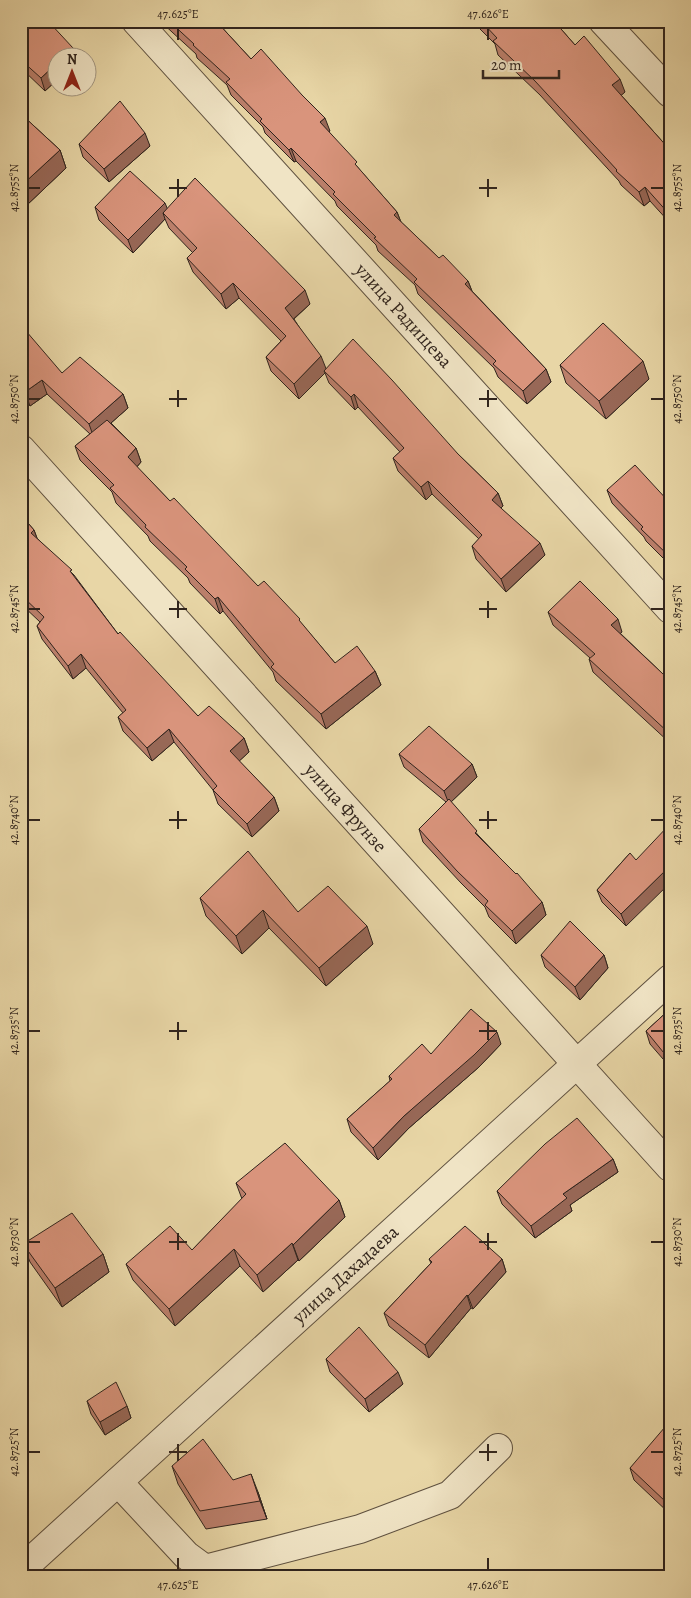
<svg xmlns="http://www.w3.org/2000/svg" width="691" height="1598" viewBox="0 0 691 1598" font-family="Alegreya,serif">
  <rect width="100%" height="100%" fill="#e8d6a6"/>
  <filter id="stains"><feTurbulence type="fractalNoise" baseFrequency=".004" numOctaves="4"/><feColorMatrix values="0 0 0 0 .2 0 0 0 0 .09 0 0 0 0 .02 0 0 0 .5 -.17"/></filter>
  <radialGradient id="worn" r=".72"><stop offset=".6" stop-color="#630" stop-opacity="0"/><stop offset="1" stop-color="#630" stop-opacity=".3"/></radialGradient>
  <g fill="none" stroke-linecap="round" stroke-linejoin="round">
    <g stroke="#5e503f" stroke-width="30">
      <g id="minor">
        <path id="s1" d="M136 21 670 609"/>
        <polyline points="603,21 670,93"/>
        <path id="s2" d="M21 449 670 1167"/>
        <polyline points="118,1482 186,1555 216,1577"/>
        <polyline points="205,1569 360,1529 450,1495 498,1448"/>
        <path id="s3" d="M21 1570 670 979"/>
      </g>
    </g>
    <use href="#minor" stroke="#f0e4c5" stroke-width="28"/>
  </g>
  <g fill="#bb7f6b" stroke="#30241d">
    <polygon points="21,21 73,48 76,58 58,58 58,79 45,91 21,68"/>
    <polygon points="160,21 216,21 251,59 330,131 329,132 360,170 397,212 401,222 439,258 468,281 472,291 546,369 551,382 527,404 498,377 494,368 418,294 415,285 378,251 376,245 337,206 335,201 296,161 294,162 265,133 263,127 231,95 227,85 197,58 196,54"/>
    <polygon points="472,21 554,21 575,45 625,92 621,95 670,150 670,223 650,201 644,206 621,185 619,181 540,95 498,55 495,44"/>
    <polygon points="663,21 670,21 670,29"/>
    <polygon points="21,114 60,150 66,168 27,205 21,200"/>
    <polygon points="79,144 150,146 109,182 83,157"/>
    <polygon points="95,207 167,209 310,304 294,319 326,369 458,454 498,493 503,506 501,508 545,555 506,592 476,559 472,546 479,539 432,494 426,500 398,471 393,458 400,452 358,407 355,410 329,383 325,373 299,399 271,371 266,357 281,341 239,298 226,309 193,272 187,258 193,253 169,228 165,219 133,253 99,220"/>
    <polygon points="21,333 62,373 123,394 128,408 111,423 136,448 141,462 137,467 170,501 258,586 301,623 335,663 375,671 381,685 326,729 276,681 273,672 223,611 220,614 190,583 188,578 150,541 148,536 116,503 112,492 80,460 75,446 90,434 47,394 30,406 21,397"/>
    <polygon points="560,365 649,379 606,419 566,383"/>
    <polygon points="607,490 670,503 670,565 646,541 644,537 612,503"/>
    <polygon points="21,515 34,530 37,538 74,575 118,634 198,716 244,738 249,752 239,761 274,797 279,811 252,837 218,804 213,790 174,742 152,761 123,731 118,717 123,713 86,668 73,679 42,639 37,626 40,622 21,604"/>
    <polygon points="548,612 622,632 620,633 663,674 670,676 670,743 593,672 589,659 590,658 553,625"/>
    <polygon points="399,754 472,764 477,777 451,802 478,835 542,902 546,915 516,944 489,917 485,907 461,883 423,842 419,829 446,802 404,767"/>
    <polygon points="630,853 626,926 602,902 597,890"/>
    <polygon points="200,898 298,912 373,944 326,986 269,928 242,954 206,916"/>
    <polygon points="21,899 27,915 24,978 21,978"/>
    <polygon points="541,955 604,955 608,968 580,1000 545,967"/>
    <polygon points="670,1009 670,1067 650,1044 646,1031"/>
    <polygon points="501,1044 479,1067 409,1128 378,1160 351,1132 347,1119 390,1081 389,1076 431,1054"/>
    <polygon points="613,1159 618,1172 570,1205 572,1211 535,1238 502,1204 497,1191"/>
    <polygon points="236,1183 339,1200 345,1217 299,1261 298,1260 263,1292 240,1266 175,1326 133,1280 126,1264 192,1250 242,1199"/>
    <polygon points="23,1244 103,1254 109,1272 62,1307 30,1262"/>
    <polygon points="429,1259 502,1259 506,1272 473,1309 471,1308 429,1358 389,1326 384,1313 431,1263"/>
    <polygon points="326,1359 403,1384 369,1412 330,1372"/>
    <polygon points="87,1401 127,1406 131,1418 105,1435 91,1414"/>
    <polygon points="670,1432 670,1514 634,1480 630,1468"/>
    <polygon points="172,1466 233,1480 258,1492 267,1519 206,1529 178,1484"/>
  </g>
  <g fill="#986857" stroke="#30241d">
    <polygon points="73,48 76,58 63,58"/>
    <polygon points="58,62 58,79 45,91 41,78"/>
    <polygon points="620,79 625,92 617,99 612,85"/>
    <polygon points="325,118 330,131 325,135 320,122"/>
    <polygon points="145,133 150,146 109,182 104,169"/>
    <polygon points="291,148 296,161 294,162 289,150"/>
    <polygon points="60,150 66,168 27,205 21,189 21,186"/>
    <polygon points="645,187 650,201 644,206 639,192"/>
    <polygon points="165,203 170,215 163,213 165,219 133,253 128,240"/>
    <polygon points="397,212 402,225 394,215"/>
    <polygon points="468,281 473,294 465,284"/>
    <polygon points="233,283 239,298 226,309 221,294"/>
    <polygon points="305,290 310,304 290,322 285,308"/>
    <polygon points="321,356 327,371 324,371 325,373 299,399 294,384"/>
    <polygon points="643,361 649,379 606,419 599,401"/>
    <polygon points="546,369 551,382 527,404 523,391"/>
    <polygon points="42,380 47,394 30,406 25,392"/>
    <polygon points="123,394 128,408 94,438 89,424"/>
    <polygon points="354,394 358,407 355,410 351,397"/>
    <polygon points="136,448 141,462 133,471 128,457"/>
    <polygon points="428,481 432,494 426,500 421,487"/>
    <polygon points="498,493 503,506 496,513 492,500"/>
    <polygon points="34,530 39,544 31,533"/>
    <polygon points="540,543 545,555 506,592 501,579"/>
    <polygon points="218,597 223,611 220,614 215,599"/>
    <polygon points="618,619 622,632 616,637 611,625"/>
    <polygon points="81,654 86,668 73,679 68,666"/>
    <polygon points="375,671 381,685 326,729 321,714"/>
    <polygon points="169,729 174,742 152,761 147,748"/>
    <polygon points="244,738 249,752 235,765 230,751"/>
    <polygon points="472,764 477,777 449,804 444,791"/>
    <polygon points="274,797 279,811 252,837 247,824"/>
    <polygon points="670,866 670,883 626,926 621,914"/>
    <polygon points="21,899 27,915 24,978 21,971"/>
    <polygon points="542,902 546,915 516,944 512,931"/>
    <polygon points="263,910 269,928 242,954 236,936"/>
    <polygon points="367,926 373,944 326,986 319,968"/>
    <polygon points="604,955 608,968 580,1000 575,987"/>
    <polygon points="497,1032 501,1044 479,1067 409,1128 378,1160 373,1148 404,1116"/>
    <polygon points="613,1159 618,1172 570,1205 572,1211 535,1238 531,1226 563,1194"/>
    <polygon points="339,1200 345,1217 299,1261 293,1245"/>
    <polygon points="292,1243 298,1260 263,1292 257,1275"/>
    <polygon points="234,1249 240,1266 175,1326 169,1309"/>
    <polygon points="103,1254 109,1272 62,1307 55,1288"/>
    <polygon points="502,1259 506,1272 473,1309 468,1296"/>
    <polygon points="467,1295 471,1308 429,1358 425,1345"/>
    <polygon points="398,1372 403,1384 369,1412 365,1399"/>
    <polygon points="127,1406 131,1418 105,1435 100,1422"/>
    <polygon points="251,1474 258,1492 267,1519 260,1501"/>
    <polygon points="670,1498 670,1513 666,1502"/>
  </g>
  <g fill="#d9947c" stroke="#30241d">
    <polygon points="21,21 48,21 73,48 63,58 58,58 58,62 41,78 21,60"/>
    <polygon points="169,21 216,21 251,59 261,49 302,95 325,118 320,122 357,162 355,164 397,212 394,215 439,258 443,255 468,281 465,284 546,369 523,391 493,364 496,361 414,282 417,279 374,238 376,237 333,194 335,192 291,148 289,150 260,121 262,119 226,82 230,79 193,45 194,44"/>
    <polygon points="481,21 554,21 575,45 584,36 620,79 612,85 670,150 670,215 645,187 639,192 616,171 617,170 535,81 493,41 497,38"/>
    <polygon points="120,101 145,133 104,169 79,144"/>
    <polygon points="21,114 60,150 21,186"/>
    <polygon points="130,171 165,203 128,240 95,207"/>
    <polygon points="195,178 305,290 285,308 321,356 294,384 266,357 286,336 233,283 221,294 187,258 197,248 163,213"/>
    <polygon points="603,323 643,361 599,401 560,365"/>
    <polygon points="26,331 62,373 80,357 123,394 89,424 42,380 25,392 21,388 21,333 22,334"/>
    <polygon points="353,339 392,380 458,454 498,493 492,500 540,543 501,579 472,546 482,535 428,481 421,487 393,458 404,448 354,394 351,397 324,371"/>
    <polygon points="107,420 136,448 128,457 170,501 174,498 258,586 264,581 300,619 299,620 335,663 357,646 375,671 321,714 271,667 274,664 218,597 215,599 185,569 187,567 145,527 146,525 110,488 114,485 75,446"/>
    <polygon points="635,465 670,503 670,557 641,529 643,527 607,490"/>
    <polygon points="21,515 34,530 31,533 72,570 70,571 118,634 120,632 198,716 209,706 244,738 230,751 274,797 247,824 213,790 217,786 169,729 147,748 118,717 126,710 81,654 68,666 37,626 44,617 21,595"/>
    <polygon points="580,581 618,619 611,625 663,674 666,671 670,676 670,734 589,659 595,654 548,612"/>
    <polygon points="429,726 472,764 444,791 399,754"/>
    <polygon points="449,799 477,831 475,833 516,874 517,873 542,902 512,931 485,905 488,901 457,871 419,829"/>
    <polygon points="670,824 670,866 621,914 597,890 630,853 636,860"/>
    <polygon points="248,851 298,912 328,886 367,926 319,968 263,910 236,936 200,898"/>
    <polygon points="570,921 604,955 575,987 541,955"/>
    <polygon points="471,1009 497,1032 474,1055 404,1116 373,1148 347,1119 392,1079 389,1076 422,1044 431,1054"/>
    <polygon points="670,1009 670,1056 668,1058 646,1031"/>
    <polygon points="577,1118 613,1159 563,1194 567,1198 531,1226 497,1191 545,1144"/>
    <polygon points="285,1143 339,1200 293,1245 292,1243 257,1275 234,1249 169,1309 126,1264 170,1226 192,1250 246,1194 236,1183"/>
    <polygon points="72,1213 103,1254 55,1288 23,1244"/>
    <polygon points="465,1226 502,1259 468,1296 467,1295 425,1345 384,1313 432,1262 429,1259"/>
    <polygon points="359,1327 398,1372 365,1399 326,1359"/>
    <polygon points="116,1382 127,1406 100,1422 87,1401"/>
    <polygon points="665,1427 670,1432 670,1498 666,1502 630,1468"/>
    <polygon points="203,1439 233,1480 251,1474 260,1501 200,1511 172,1466"/>
  </g>
  <path fill="none" stroke="#30241d" stroke-width="2" d="M178 28V40M488 28V40M178 179V197M488 179V197M28 188H40M169 188H187M479 188H497M651 188H664M178 390V407M488 390V407M28 399H40M169 399H187M479 399H497M651 399H664M178 601V618M488 601V618M28 609H40M169 609H187M479 609H497M651 609H664M178 811V829M488 811V829M28 820H40M169 820H187M479 820H497M651 820H664M178 1022V1040M488 1022V1040M28 1031H40M169 1031H187M479 1031H497M651 1031H664M178 1233V1250M488 1233V1250M28 1242H40M169 1242H187M479 1242H497M651 1242H664M178 1444V1461M488 1444V1461M28 1452H40M169 1452H187M479 1452H497M651 1452H664M178 1558V1570M488 1558V1570"/>
  <g text-anchor="middle" dominant-baseline="central" stroke-width="4" stroke-linejoin="round" paint-order="stroke">
    <g font-size="19" fill="#30241d" stroke="#f0e4c5">
      <text stroke="none"><textPath href="#s1" startOffset="398">улица Радищева</textPath></text>
      <text stroke="none"><textPath href="#s2" startOffset="484">улица Фрунзе</textPath></text>
      <text stroke="none"><textPath href="#s3" startOffset="439">улица Дахадаева</textPath></text>
    </g>
  </g>
  <rect width="691" height="1598" fill="none" stroke="#e8d6a6" stroke-width="55"/>
  <g transform="translate(72 72)"><circle r="24" fill="#f0e4c5" stroke="#a39782"/>
  <path d="M0-4L9 19L0 12L-9 19Z" fill="#8f2418"/>
  <text y="-8" font-size="14" font-weight="bold" text-anchor="middle" fill="#30241d">N</text>
  </g>
  <path d="M483 70v8h76v-8" fill="none" stroke="#30241d" stroke-width="2.5"/>
  <text x="491" y="70" font-size="15" fill="#30241d" stroke="#f0e4c5" stroke-width="4" paint-order="stroke">20 m</text>
  <rect x="28" y="28" width="636" height="1542" fill="none" stroke="#30241d" stroke-width="2"/>
  <g font-size="12" text-anchor="middle" fill="#30241d">
    <text x="178" y="18">47.625°E</text>
    <text x="488" y="18">47.626°E</text>
    <text transform="translate(14 188) rotate(-90)" y="4">42.8755°N</text>
    <text transform="translate(677 188) rotate(-90)" y="4">42.8755°N</text>
    <text transform="translate(14 399) rotate(-90)" y="4">42.8750°N</text>
    <text transform="translate(677 399) rotate(-90)" y="4">42.8750°N</text>
    <text transform="translate(14 609) rotate(-90)" y="4">42.8745°N</text>
    <text transform="translate(677 609) rotate(-90)" y="4">42.8745°N</text>
    <text transform="translate(14 820) rotate(-90)" y="4">42.8740°N</text>
    <text transform="translate(677 820) rotate(-90)" y="4">42.8740°N</text>
    <text transform="translate(14 1031) rotate(-90)" y="4">42.8735°N</text>
    <text transform="translate(677 1031) rotate(-90)" y="4">42.8735°N</text>
    <text transform="translate(14 1242) rotate(-90)" y="4">42.8730°N</text>
    <text transform="translate(677 1242) rotate(-90)" y="4">42.8730°N</text>
    <text transform="translate(14 1452) rotate(-90)" y="4">42.8725°N</text>
    <text transform="translate(677 1452) rotate(-90)" y="4">42.8725°N</text>
    <text x="178" y="1589">47.625°E</text>
    <text x="488" y="1589">47.626°E</text>
  </g>
  <rect width="100%" height="100%" filter="url(#stains)"/>
  <rect width="100%" height="100%" fill="url(#worn)"/>
</svg>
